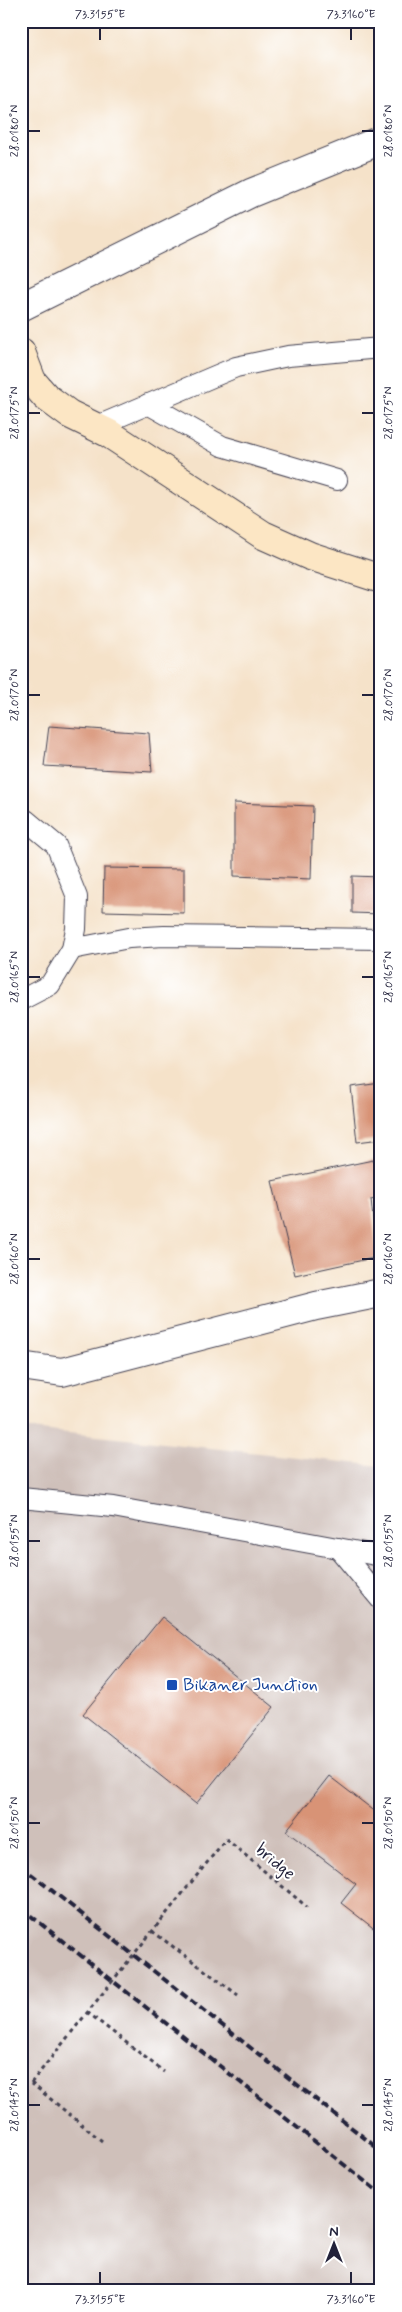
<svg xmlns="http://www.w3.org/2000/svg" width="402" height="2312" viewBox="0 0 402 2312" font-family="Mynerve,sans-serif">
  <rect width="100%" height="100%" fill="#fff"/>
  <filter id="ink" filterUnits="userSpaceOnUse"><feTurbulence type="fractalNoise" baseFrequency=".02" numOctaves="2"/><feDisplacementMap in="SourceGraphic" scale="10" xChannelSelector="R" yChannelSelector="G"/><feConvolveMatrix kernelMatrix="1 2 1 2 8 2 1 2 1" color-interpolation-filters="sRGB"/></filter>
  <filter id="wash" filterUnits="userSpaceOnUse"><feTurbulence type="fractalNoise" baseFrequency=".0096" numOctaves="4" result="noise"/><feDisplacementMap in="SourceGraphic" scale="20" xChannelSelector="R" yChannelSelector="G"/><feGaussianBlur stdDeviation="1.12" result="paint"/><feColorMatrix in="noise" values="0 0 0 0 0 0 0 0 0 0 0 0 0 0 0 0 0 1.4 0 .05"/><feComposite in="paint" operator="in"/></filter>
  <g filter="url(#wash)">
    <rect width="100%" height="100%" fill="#f5e2c9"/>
    <polygon fill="#cfc0ba" points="21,1428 381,1466 381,2291 21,2291"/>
    <g id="blocks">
      <g fill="#d89376">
        <polygon points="49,726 149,733 152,772 44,766"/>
        <polygon points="234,803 313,806 311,879 234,876"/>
        <polygon points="104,868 184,869 184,913 103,911"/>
        <polygon points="352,876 381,877 381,914 352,913"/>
        <polygon points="381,1083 381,1139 357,1142 351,1087"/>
        <polygon points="373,1160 381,1192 381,1196 371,1199 377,1257 295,1275 272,1181"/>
        <polygon points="162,1617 274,1707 196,1804 83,1714"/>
        <polygon points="329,1776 381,1816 381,1934 341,1903 356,1884 286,1831"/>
      </g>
    </g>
  </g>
  <g filter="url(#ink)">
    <use href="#blocks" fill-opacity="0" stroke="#423f50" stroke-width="1"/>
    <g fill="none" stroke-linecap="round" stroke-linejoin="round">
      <g stroke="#423f50" stroke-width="22">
        <g id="lane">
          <polyline points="148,404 222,446 337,480"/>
          <polyline points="95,427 236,367 288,356 381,348"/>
          <polyline points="21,818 26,820 56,845 77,897 76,929 72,949 50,985 21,1000"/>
          <polyline points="72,949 129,938 164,936 381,939"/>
          <polyline points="21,1498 113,1507 381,1556"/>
          <polyline points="338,1548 381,1600"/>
        </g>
      </g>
      <g stroke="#423f50" stroke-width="30">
        <g id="street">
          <polyline points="21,307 251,193 381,140"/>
          <polyline points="21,1366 62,1372 316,1306 381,1293"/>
        </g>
      </g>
      <g stroke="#423f50" stroke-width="30">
        <polyline id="secondary" points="21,352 32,381 46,397 69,414 108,433 263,535 310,556 381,579"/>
      </g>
      <g stroke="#423f50" stroke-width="3" stroke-dasharray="4 4" stroke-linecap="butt">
        <polyline points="226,1839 307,1907"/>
        <polyline points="152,1931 238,1995"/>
        <polyline points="87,2012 164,2072"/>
        <polyline points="31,2083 102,2141"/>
      </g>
      <use href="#lane" stroke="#fff" stroke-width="20"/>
      <use href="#street" stroke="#fff" stroke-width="28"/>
      <use href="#secondary" stroke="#fce6c4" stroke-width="28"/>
      <g stroke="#22223b" stroke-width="4" stroke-dasharray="8 4" stroke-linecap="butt">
        <polyline points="21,1866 381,2151"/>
        <polyline points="21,1908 381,2194"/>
      </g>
      <polyline stroke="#423f50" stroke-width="3" stroke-dasharray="4 4" stroke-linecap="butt" points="31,2083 226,1839"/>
    </g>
  </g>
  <path fill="none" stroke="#22223b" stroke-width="2" d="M100 28V40M351 28V40M28 131H40M362 131H374M28 413H40M362 413H374M28 695H40M362 695H374M28 977H40M362 977H374M28 1259H40M362 1259H374M28 1541H40M362 1541H374M28 1823H40M362 1823H374M28 2105H40M362 2105H374M100 2272V2284M351 2272V2284"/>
  <rect fill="#1a4fb4" stroke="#fff" stroke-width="2" x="166" y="1679" width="12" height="12" rx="2.5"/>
  <g text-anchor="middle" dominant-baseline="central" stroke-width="4" stroke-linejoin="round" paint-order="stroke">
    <g font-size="18" fill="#164399" stroke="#fff" text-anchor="start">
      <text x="183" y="1685">Bikaner Junction</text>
    </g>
    <g font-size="18" fill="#22223b" stroke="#fff">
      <text transform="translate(275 1862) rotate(40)">bridge</text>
    </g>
  </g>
  <rect width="402" height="2312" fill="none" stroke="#fff" stroke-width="55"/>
  <g transform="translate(334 2244)" stroke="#ffffff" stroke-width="4" paint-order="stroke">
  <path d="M0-4L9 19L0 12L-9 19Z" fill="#22223b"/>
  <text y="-8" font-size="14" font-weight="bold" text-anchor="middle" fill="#22223b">N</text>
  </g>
  <rect x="28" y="28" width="346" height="2256" fill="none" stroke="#22223b" stroke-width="2"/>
  <g font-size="12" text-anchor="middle" fill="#22223b">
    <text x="100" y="18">73.3155°E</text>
    <text x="351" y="18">73.3160°E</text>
    <text transform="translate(14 131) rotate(-90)" y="4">28.0180°N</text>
    <text transform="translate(388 131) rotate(-90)" y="4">28.0180°N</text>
    <text transform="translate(14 413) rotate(-90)" y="4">28.0175°N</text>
    <text transform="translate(388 413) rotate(-90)" y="4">28.0175°N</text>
    <text transform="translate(14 695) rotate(-90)" y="4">28.0170°N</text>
    <text transform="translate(388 695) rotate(-90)" y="4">28.0170°N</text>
    <text transform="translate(14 977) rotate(-90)" y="4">28.0165°N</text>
    <text transform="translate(388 977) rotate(-90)" y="4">28.0165°N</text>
    <text transform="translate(14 1259) rotate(-90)" y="4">28.0160°N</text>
    <text transform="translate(388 1259) rotate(-90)" y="4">28.0160°N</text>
    <text transform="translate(14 1541) rotate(-90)" y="4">28.0155°N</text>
    <text transform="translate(388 1541) rotate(-90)" y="4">28.0155°N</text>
    <text transform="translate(14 1823) rotate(-90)" y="4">28.0150°N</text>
    <text transform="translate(388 1823) rotate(-90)" y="4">28.0150°N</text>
    <text transform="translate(14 2105) rotate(-90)" y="4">28.0145°N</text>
    <text transform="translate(388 2105) rotate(-90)" y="4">28.0145°N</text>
    <text x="100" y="2303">73.3155°E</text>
    <text x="351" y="2303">73.3160°E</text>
  </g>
</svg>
